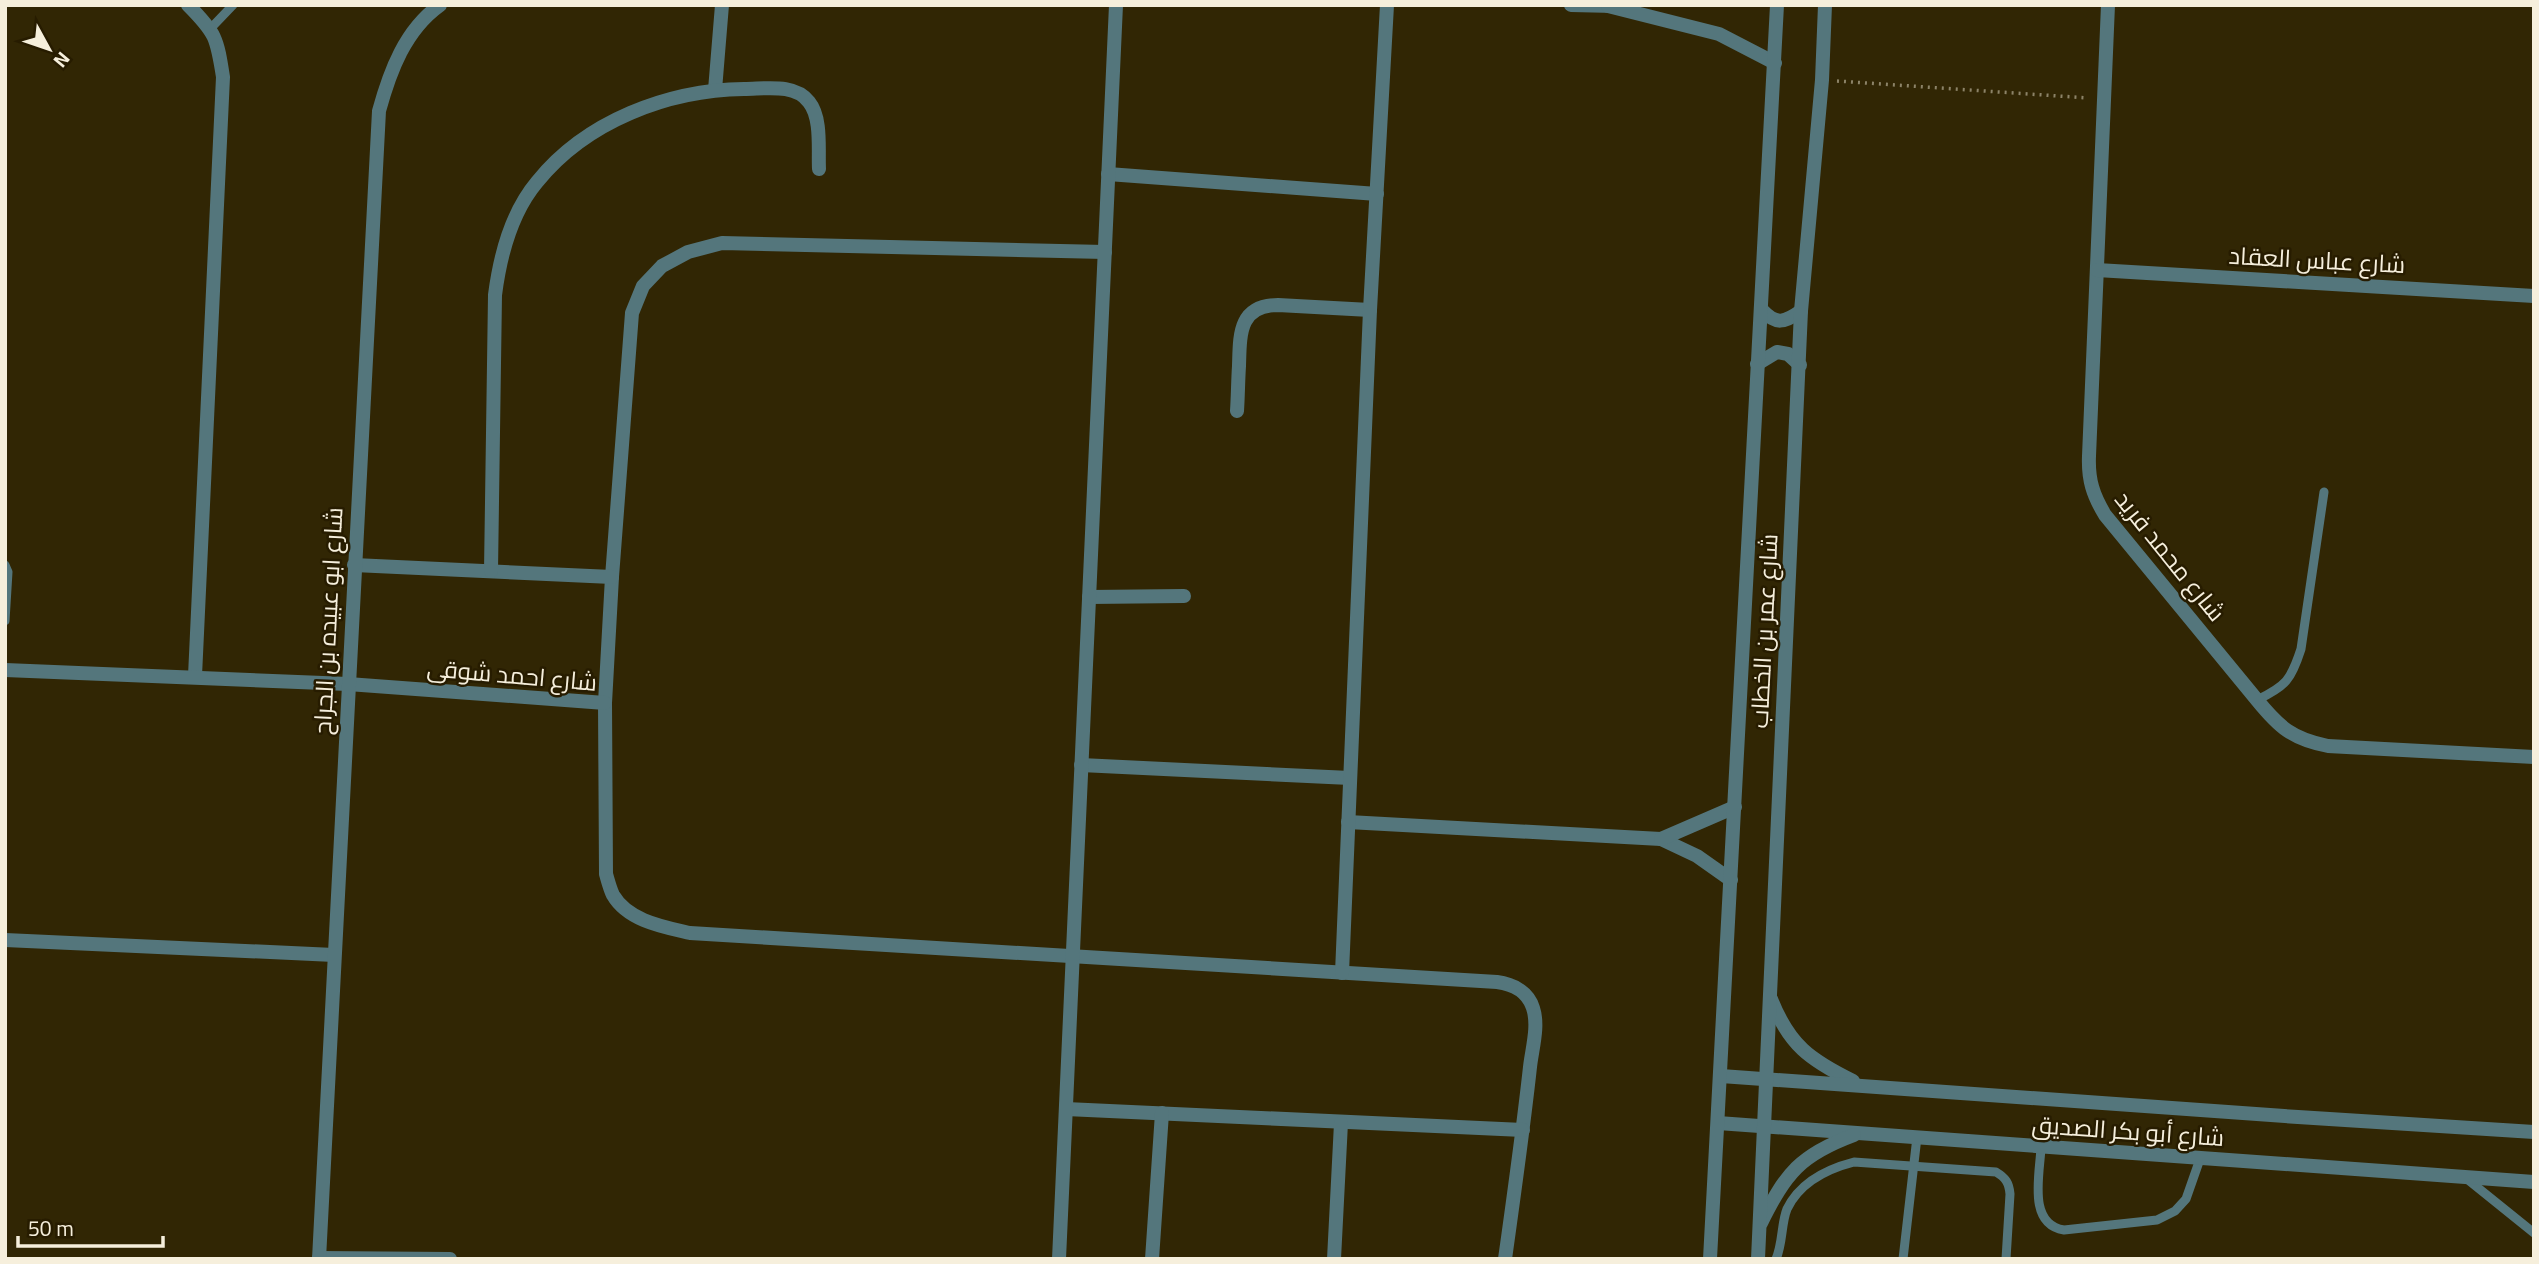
<svg xmlns="http://www.w3.org/2000/svg" width="2539" height="1264" viewBox="0 0 2539 1264" font-family="Georgia,Cairo,serif">
  <rect width="100%" height="100%" fill="#312604"/>
  <g fill="none" stroke-linecap="round" stroke-linejoin="round">
    <polyline stroke="#8c8368" stroke-width="3.5" stroke-dasharray="2 5" stroke-linecap="butt" points="1837,81 2088,98"/>
    <g stroke="#54767c" stroke-width="9">
      <polyline points="211,28 233,5"/>
      <polyline points="5,565 8,572 5,621"/>
      <path d="M2257 700C2286 686 2291 680 2301 649L2324 492"/>
      <path d="M2041 1147C2040 1174 2027 1224 2064 1230L2157 1220 2175 1211 2186 1199 2200 1159"/>
      <polyline points="2467,1179 2534,1233"/>
      <path d="M1776 1259C1783 1243 1781 1224 1787 1209 1800 1182 1827 1169 1854 1162L1996 1172C2006 1178 2009 1183 2010 1194L2006 1259"/>
      <polyline points="1903,1259 1917,1137"/>
    </g>
    <g stroke="#54767c" stroke-width="14">
      <path d="M188 5C216 33 217 38 223 77L195 676"/>
      <polyline points="1571,5 1615,6"/>
      <path d="M2108 5 2089 456C2088 480 2093 495 2105 515L2257 700C2279 727 2292 739 2328 746L2534 757"/>
      <polyline points="1608,6 1719,34 1775,63"/>
      <polyline points="715,90 722,5"/>
      <polyline points="1108,174 1377,194"/>
      <path d="M1105 252 722 243 688 252 662 266 643 286 632 313 612 577 605 703 606 874C608 881 610 889 613 895 628 921 664 927 690 933L1497 982C1513 984 1528 992 1533 1008 1539 1026 1532 1049 1530 1067 1523 1131 1514 1195 1505 1259"/>
      <polyline points="2097,270 2534,296"/>
      <path d="M1237 411C1238 396 1238 381 1239 366 1240 336 1238 305 1278 305L1370 310"/>
      <polyline points="354,565 612,577"/>
      <path d="M491 571 495 295C500 256 511 213 537 182 586 121 668 90 744 89 765 89 795 83 809 102 822 118 818 150 819 169"/>
      <polyline points="1089,597 1184,596"/>
      <polyline points="5,670 348,684 605,703"/>
      <polyline points="1081,765 1350,778"/>
      <polyline points="1348,822 1661,839 1697,856 1731,880"/>
      <polyline points="1661,839 1735,807"/>
      <polyline points="5,940 334,955"/>
      <polyline points="1342,973 1370,310 1387,5"/>
      <polyline points="1066,1109 1523,1130"/>
      <polyline points="319,1258 450,1259"/>
      <path d="M319 1259 379 111C390 71 405 30 440 5"/>
      <polyline points="1059,1259 1116,5"/>
      <polyline points="1152,1259 1162,1113"/>
      <polyline points="1334,1259 1341,1123"/>
    </g>
    <g stroke="#54767c" stroke-width="14">
      <path d="M1762 310C1776 325 1784 323 1801 311"/>
      <polyline points="1757,364 1777,352 1788,354 1800,365"/>
      <path d="M1771 999C1789 1045 1810 1060 1853 1081"/>
      <polyline points="1721,1076 2298,1117 2534,1132"/>
      <polyline points="1718,1123 2534,1182"/>
      <path d="M1761 1223C1786 1173 1800 1155 1854 1135"/>
      <polyline points="1710,1259 1777,5"/>
      <polyline points="1758,1259 1801,311 1822,80 1825,5"/>
    </g>
  </g>
  <g text-anchor="middle" dominant-baseline="central" stroke-width="5" stroke-linejoin="round" paint-order="stroke">
    <g font-size="24" fill="#f6efdc" stroke="#271c00">
      <text transform="translate(2317 260) rotate(3)">شارع عباس العقاد</text>
      <text transform="translate(2170 556) rotate(51)">شارع محمد فريد</text>
      <text transform="translate(328 621) rotate(-87)">شارع ابو عبيده بن الجراح</text>
      <text transform="translate(1764 631) rotate(-87)">شارع عمر بن الخطاب</text>
      <text transform="translate(512 675) rotate(5)">شارع احمد شوقى</text>
      <text transform="translate(2128 1131) rotate(4)">شارع أبو بكر الصديق</text>
    </g>
  </g>
  <rect width="2539" height="1264" fill="none" stroke="#f6efdc" stroke-width="14"/>
  <g transform="translate(49 49) rotate(130)" stroke="#271c00" stroke-width="5" paint-order="stroke">
  <path d="M0-5L12 26L0 18L-12 26Z" fill="#f6efdc"/>
  <text y="-10" font-size="19" font-weight="bold" text-anchor="middle" fill="#f6efdc">N</text>
  </g>
  <path d="M18 1236v10h145v-10" fill="none" stroke="#f6efdc" stroke-width="3.5"/>
  <text x="28" y="1236" font-size="21" fill="#f6efdc" stroke="#271c00" stroke-width="5" paint-order="stroke">50 m</text>
</svg>
